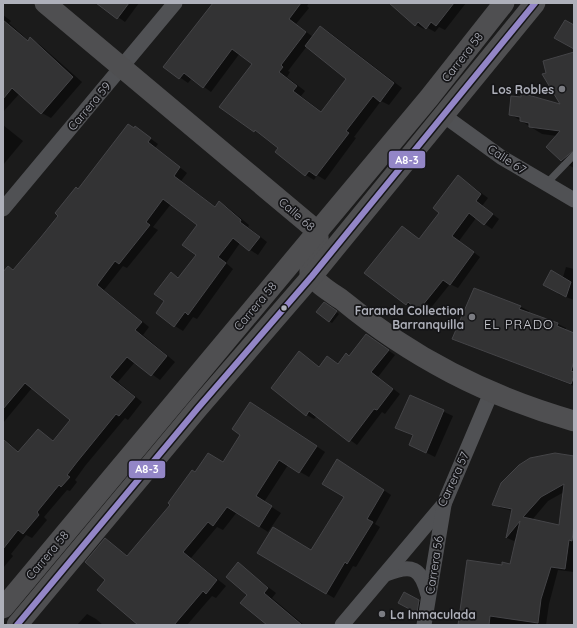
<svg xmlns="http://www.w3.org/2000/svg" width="577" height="628" viewBox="0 0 577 628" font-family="Quicksand,sans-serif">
  <rect width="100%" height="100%" fill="#1b1b1b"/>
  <g fill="#0007" fill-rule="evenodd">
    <polygon points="98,3 139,3 125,22"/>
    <path d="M214 3H309L307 6 309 8 296 24 313 37 321 27 329 32 402 88 389 105 381 101 354 137 356 138 325 180 317 175 314 180 306 175 280 147 221 107 254 63 240 53 211 92 192 78 188 83 165 67ZM307 46 347 79 322 112 301 96 305 91 287 77 290 72 288 71Z"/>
    <polygon points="390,3 466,3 445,30 439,27 435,32 426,27 424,29 416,25"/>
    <polygon points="3,15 11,21 9,23 29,41 30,39 39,44 82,82 51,118 42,113 20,93 3,112"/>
    <polygon points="574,56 574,168 561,161 557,136 542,134 510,114 563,106"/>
    <polygon points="3,125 23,141 3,165"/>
    <polygon points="136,128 158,144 155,148 187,173 181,181 216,207 219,203 227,207 249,225 248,227 267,242 258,255 240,243 226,263 233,269 197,319 193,317 183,331 175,326 166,301 171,273 180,278 197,255 199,225 171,204 153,227 158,230 127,268 123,266 104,290 149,327 143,335 175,362 160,380 135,362 118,382 142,402 128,420 125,418 85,466 75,480 77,482 70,491 67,490 44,517 47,520 32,538 26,535 11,554 13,556 3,568 3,438 19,452 38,430 54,441 71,420 32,388 3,423 3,274 9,267 14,270 79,190"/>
    <polygon points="465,181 488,198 482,206 499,219 492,229 476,218 459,241 480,257 458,288 450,284 426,314 415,307 414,309 406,304 365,272 420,240"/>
    <polygon points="566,267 574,269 574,300 558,294"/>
    <polygon points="475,289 521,307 529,311 528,313 558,324 566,328 565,330 574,334 574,386 453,339"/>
    <polygon points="324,303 339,314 332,323 329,321"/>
    <polygon points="366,335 395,355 378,377 400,394 385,414 382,412 357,445 317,416 314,419 307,415 272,388 300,352 320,367 328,357 339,364 349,357"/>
    <polygon points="410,396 453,416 435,457 419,449 413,436 397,427"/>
    <polygon points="259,408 325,452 309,477 288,465 264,502 281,513 268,532 237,512 223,530 217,527 191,558 226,586 216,598 212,596 187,625 139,625 107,580 106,539 128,556 196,473 223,463"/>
    <path d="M574 457V572L558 570 549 604 546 625H459L502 566H511L517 537 514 541 507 538 513 511 501 508 494 504ZM564 492 560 526 532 520 548 501Z"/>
    <polygon points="346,465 391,495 375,524 380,527 356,567 353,566 334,598 258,553 312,552 345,497"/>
    <polygon points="238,564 276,593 272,598 304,625 268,625 248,595"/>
    <polygon points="419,601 424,605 423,615 405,606"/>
    <polygon points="87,614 96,619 103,625 77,625"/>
  </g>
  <g fill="#333334" stroke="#444447" fill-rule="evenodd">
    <polygon points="96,3 129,3 117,19"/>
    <polygon points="213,3 301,3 289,19 306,32 281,65 283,67 279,72 297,86 293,91 321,112 346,79 305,46 320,26 394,83 380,102 373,96 346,131 349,133 316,176 309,171 305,176 275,152 278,148 255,130 254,132 219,107 252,64 232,49 203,88 184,73 179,79 163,67"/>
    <polygon points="389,3 454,3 436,26 431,22 426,29 418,22 415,26"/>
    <polygon points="3,20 28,41 30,37 73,77 41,114 12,88 3,99"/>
    <polygon points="565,20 574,25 574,49 554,38"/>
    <polygon points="574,52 574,150 561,161 546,147 560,131 529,127 529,123 520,121 520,117 509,115 511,96 521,97 521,93 560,104 542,74 546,73 543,61"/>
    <polygon points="128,124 134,128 135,126 151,138 148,142 180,167 174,176 215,207 219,201 241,220 240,222 260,237 249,251 233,238 218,257 226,263 188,315 185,312 174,327 156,313 164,301 154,294 171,272 178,278 196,255 182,245 197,225 163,199 146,222 150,225 119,264 115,261 97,285 142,322 135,330 167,356 151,376 127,357 110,377 135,397 119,416 116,414 77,462 67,475 70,477 61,487 59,485 37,512 39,515 23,534 18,530 3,549 3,439 18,452 38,429 53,441 70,420 25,383 3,409 3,272 8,266 13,270 41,237 58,216 55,213 76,187 78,189"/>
    <polygon points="458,175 481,194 476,201 493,214 484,225 469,213 452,236 474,252 450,285 443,280 418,311 408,302 406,305 364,273 402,226 419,239 439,213 433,208"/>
    <polygon points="551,270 571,282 566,297 543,285"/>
    <polygon points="474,288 521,306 519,309 558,323 557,326 574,333 574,361 571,371 574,372 574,376 571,384 452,339"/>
    <polygon points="324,302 337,311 329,322 316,312"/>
    <polygon points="366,334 389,350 371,372 393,389 377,410 374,409 349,442 309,411 306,416 271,388 299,351 319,367 327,356 338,364 346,353 349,356"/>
    <polygon points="410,395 444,410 426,453 409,445 413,435 395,428"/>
    <polygon points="250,402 317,446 299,473 279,460 256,496 272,506 259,527 227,507 213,526 208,522 183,552 217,580 206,594 203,591 174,625 138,625 97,590 105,580 85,562 105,538 127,556 170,505 168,503 192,470 195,472 208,453 223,462 240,435 232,429"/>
    <path d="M555 453 574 456V524L572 541 569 540 565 569 551 567 541 599 538 623 490 616 489 625H458L467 560 502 565V562L510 564 520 521 506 538 512 509 492 505 501 483 519 465 530 458ZM564 484 559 525 523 517 541 497Z"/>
    <polygon points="337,459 384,490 367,519 373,522 347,564 345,562 326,594 257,553 273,527 311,550 344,497 322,484"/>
    <polygon points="238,562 268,588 264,593 302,625 267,625 240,603 247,595 226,577"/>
    <polygon points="404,592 419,600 417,613 398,603"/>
  </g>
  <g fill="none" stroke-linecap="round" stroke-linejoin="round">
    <polyline stroke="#505154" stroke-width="7" points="546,184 574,155"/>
    <g stroke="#505154" stroke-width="15">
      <polyline points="443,115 501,157 574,200"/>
      <polyline points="3,209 175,3"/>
      <path d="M386 574C412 564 421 567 428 595"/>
      <polyline points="342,625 444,504 491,393"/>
      <polyline points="424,625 444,505"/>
    </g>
    <g stroke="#4f4f51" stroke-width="21">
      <path d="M45 3 317 231C322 247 309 257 310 273 316 284 332 293 342 300 412 358 487 396 574 421"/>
      <polyline points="3,608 429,98 504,3"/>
      <polyline points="17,625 198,408 312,276 535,3"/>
    </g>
    <g stroke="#151517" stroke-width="9">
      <polyline id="bus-1" points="17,625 198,408 312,276 535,3"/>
    </g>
    <use href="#bus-1" stroke="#9386c7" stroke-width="6"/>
  </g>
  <g fill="#7b7c82" stroke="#151517" stroke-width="1.5">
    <circle cx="562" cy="89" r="4"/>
    <circle cx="472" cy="317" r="4"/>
    <circle cx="382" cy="614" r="4"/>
  </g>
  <circle fill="#aeb0ba" stroke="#151517" stroke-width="1.5" cx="284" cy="308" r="3.5"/>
  <g text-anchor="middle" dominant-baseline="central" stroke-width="3.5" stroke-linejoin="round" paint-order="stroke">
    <g font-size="12" fill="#aeb0ba" stroke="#151517">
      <text transform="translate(462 57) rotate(-52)">Carrera 58</text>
      <text transform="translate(89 106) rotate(-50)">Carrera 59</text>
      <text transform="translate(507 159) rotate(33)">Calle 67</text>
      <text transform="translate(297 214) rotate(41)">Calle 68</text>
      <text transform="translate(255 306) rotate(-50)">Carrera 58</text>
      <text transform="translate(453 479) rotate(-65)">Carrera 57</text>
      <text transform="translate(47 555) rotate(-50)">Carrera 58</text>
      <text transform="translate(434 565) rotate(-81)">Carrera 56</text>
    </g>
    <g font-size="12" font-weight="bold" fill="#aeb0ba" stroke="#151517" text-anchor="end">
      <text x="554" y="89">Los Robles</text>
      <text x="464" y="310">Faranda Collection<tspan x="464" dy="14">Barranquilla</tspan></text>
      <text x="390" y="614" text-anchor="start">La Inmaculada</text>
    </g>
    <g font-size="13" letter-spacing="1" fill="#cfd0d7" stroke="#151517">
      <text x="519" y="324">EL PRADO</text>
    </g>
  </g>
  <g stroke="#151517" stroke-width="1.5">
    <rect x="388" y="150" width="38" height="19" rx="4" fill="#9386c7"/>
    <rect x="128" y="460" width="38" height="19" rx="4" fill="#9386c7"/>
  </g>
  <g font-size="11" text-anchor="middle" font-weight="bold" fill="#fff">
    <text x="407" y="164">A8-3</text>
    <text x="147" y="473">A8-3</text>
  </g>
  <rect width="577" height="628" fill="none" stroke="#aeb0ba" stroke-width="8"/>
</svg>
